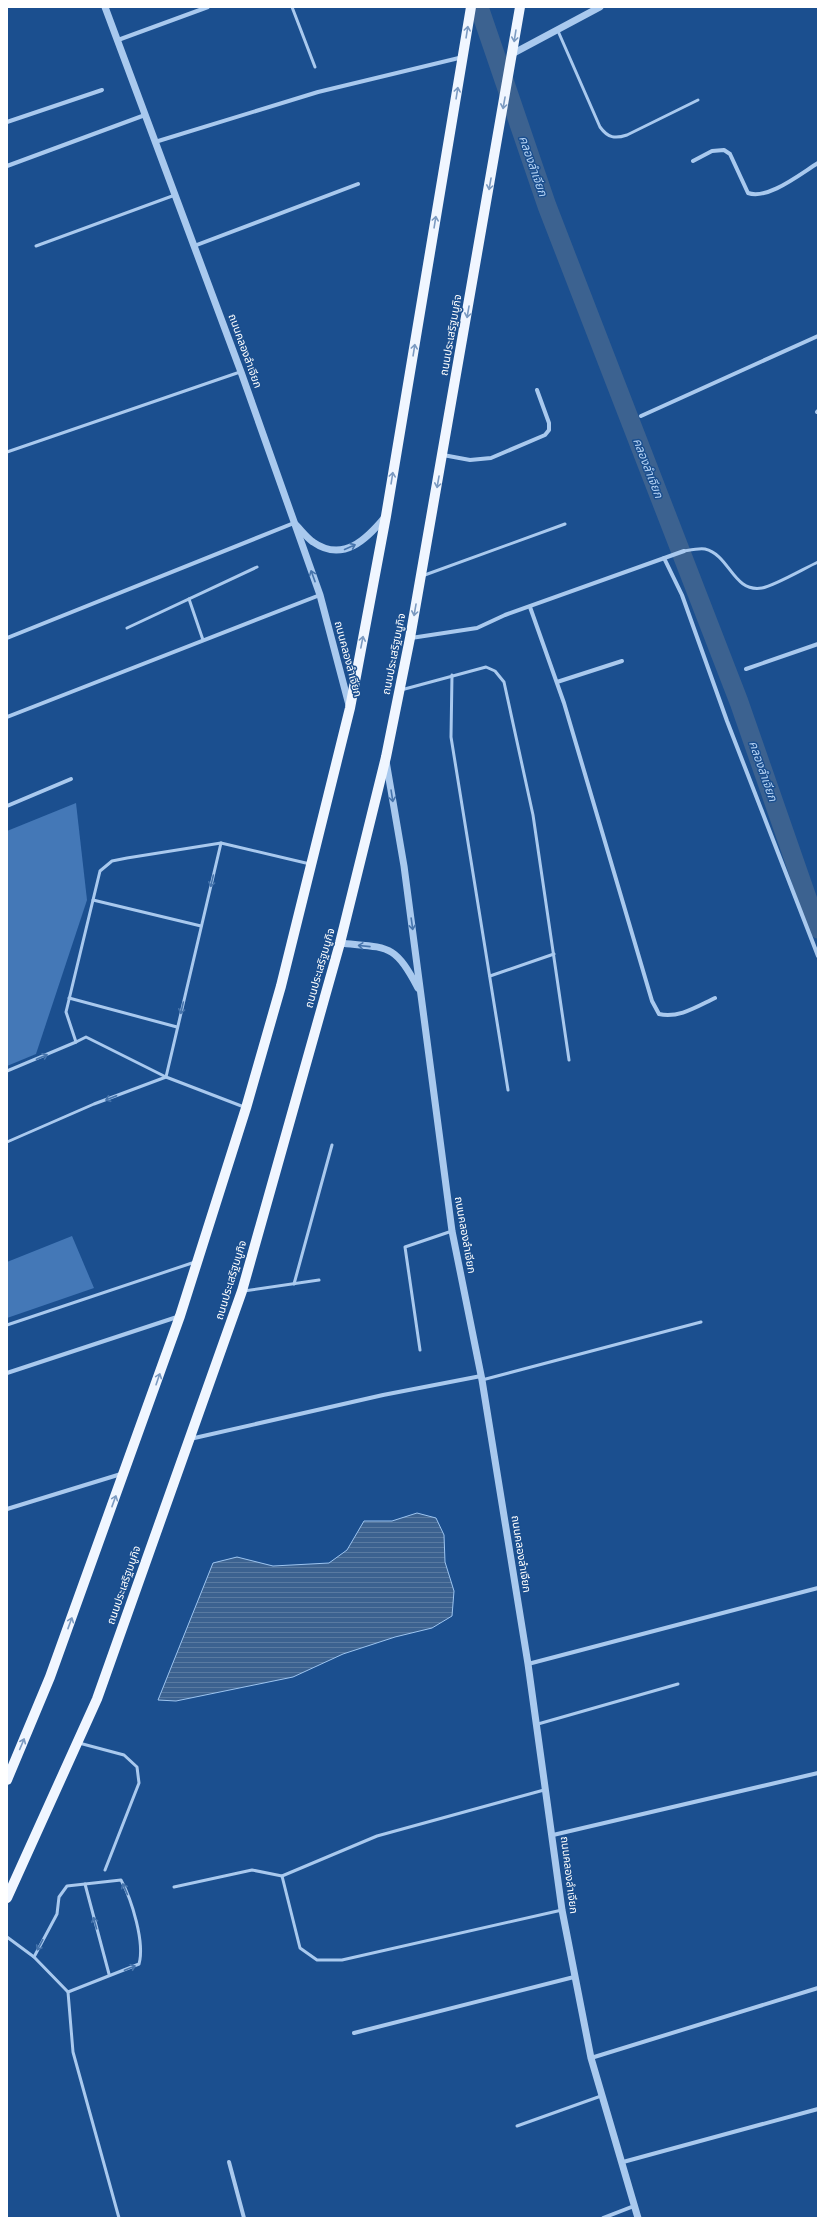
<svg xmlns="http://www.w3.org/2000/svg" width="825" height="2225" viewBox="0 0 825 2225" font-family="'Varela Round','Noto Sans Thai',sans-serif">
  <defs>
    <pattern id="water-rules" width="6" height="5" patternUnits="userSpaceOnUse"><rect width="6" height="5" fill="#3c6290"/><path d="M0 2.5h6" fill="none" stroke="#597aa1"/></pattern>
  </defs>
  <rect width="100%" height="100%" fill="#1b4f8f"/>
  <polygon fill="url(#water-rules)" stroke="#9cc4f0" points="417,1513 436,1518 444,1535 445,1562 454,1591 452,1616 432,1628 395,1637 343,1654 293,1677 176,1701 158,1700 213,1563 237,1557 273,1566 329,1563 347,1550 364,1521 392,1521"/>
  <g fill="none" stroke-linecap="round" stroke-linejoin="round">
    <polyline stroke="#3c6290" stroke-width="19" points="479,7 547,206 739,702 818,929"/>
  </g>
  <g fill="#4478b7">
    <polygon points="76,803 87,900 36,1054 7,1066 7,831"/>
    <polygon points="72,1236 94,1288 7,1318 7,1262"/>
  </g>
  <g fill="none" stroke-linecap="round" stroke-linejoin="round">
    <g stroke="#a9c9ee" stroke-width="3">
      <polyline points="292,7 315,67"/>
      <path d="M558 31 600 127C608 138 615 139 627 135L698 100"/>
      <polyline points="36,246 175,195"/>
      <polyline points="7,452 240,372"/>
      <path d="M684 551C690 550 699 548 705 549 730 555 733 593 762 588 774 586 805 568 818 562"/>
      <polyline points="422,576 565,524"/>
      <polyline points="189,599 203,640"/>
      <polyline points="127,628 257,567"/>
      <polyline points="452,675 451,737 508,1090"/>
      <polyline points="401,690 486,667 495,671 504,682 533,815 569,1060"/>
      <polyline points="93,900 201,926"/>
      <polyline points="490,976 554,954"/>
      <polyline points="69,998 177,1027"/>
      <polyline points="7,1071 76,1042"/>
      <polyline points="244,1107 166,1077 86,1037 76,1042 66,1012 100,871 112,861 127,858 221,843 310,864"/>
      <polyline points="7,1142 94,1104 166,1077 221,843"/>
      <polyline points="294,1284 332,1145"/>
      <polyline points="244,1291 319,1280"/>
      <polyline points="7,1325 195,1262"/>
      <polyline points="420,1350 405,1247 452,1231"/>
      <polyline points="482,1380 701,1322"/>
      <polyline points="538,1724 678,1684"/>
      <polyline points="79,1743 124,1755 137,1767 139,1783 105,1870"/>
      <polyline points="282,1876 300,1948 317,1960 342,1960 562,1910"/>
      <polyline points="85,1884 109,1974"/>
      <polyline points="174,1887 252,1870 282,1876 377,1836 544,1790"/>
      <polyline points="7,1937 34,1957 68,1992 73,2052 119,2218"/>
      <path d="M34 1957 57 1914 59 1897 67 1886 121 1880C132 1900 145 1943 139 1964L68 1992"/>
      <polyline points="517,2126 601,2096"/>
    </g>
    <g stroke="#a9c9ee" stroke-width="4">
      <polyline points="118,40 208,7"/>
      <polyline points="7,122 102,90"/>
      <polyline points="155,142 318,92 463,57"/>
      <path d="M693 161 712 151 724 150 730 154 748 193C768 200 800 174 818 163"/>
      <polyline points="7,166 145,115"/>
      <polyline points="194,246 358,184"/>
      <polyline points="817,412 818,411"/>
      <polyline points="641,416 818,336"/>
      <polyline points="443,455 470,460 491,458 545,435 549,430 549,423 537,390"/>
      <polyline points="664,558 682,595 727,721 818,956"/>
      <path d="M530 607 564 703 652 1001 659 1014C678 1019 698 1006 715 998"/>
      <polyline points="7,638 294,523"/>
      <polyline points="411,638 477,628 505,615 684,551"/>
      <polyline points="746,669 818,644"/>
      <polyline points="557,682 622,661"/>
      <polyline points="7,717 320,595"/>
      <polyline points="7,806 71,779"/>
      <polyline points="7,1373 177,1317"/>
      <polyline points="190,1439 383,1395 481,1376"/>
      <polyline points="7,1509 121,1474"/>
      <polyline points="528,1664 818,1588"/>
      <polyline points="553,1835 818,1773"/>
      <polyline points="354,2033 574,1977"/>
      <polyline points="591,2058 818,1988"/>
      <polyline points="229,2162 244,2218"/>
      <polyline points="623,2162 818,2109"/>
      <polyline points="603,2218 634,2206"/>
    </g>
    <g stroke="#a9c9ee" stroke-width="7">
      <polyline points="105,7 241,372 320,595 349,705"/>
      <polyline points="512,54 600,7"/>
      <path d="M296 525C301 530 307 538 313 542 343 563 367 539 385 517"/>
      <polyline points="386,761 404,866 452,1231 482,1380 528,1664 562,1910 591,2058 638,2218"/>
      <path d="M340 943C389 948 394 943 418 988"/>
    </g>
    <g stroke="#f0f6ff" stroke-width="10">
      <polyline points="7,1780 50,1677 180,1316 246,1108 281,986 350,708 386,516 471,7"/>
      <polyline points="7,1898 97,1699 231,1322 242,1291 340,943 386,757 410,638 520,7"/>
    </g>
  </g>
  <defs><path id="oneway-shaft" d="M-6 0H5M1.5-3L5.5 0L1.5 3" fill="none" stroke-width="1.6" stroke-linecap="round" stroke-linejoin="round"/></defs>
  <g stroke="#7b9ac1">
    <use href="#oneway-shaft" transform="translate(467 32) rotate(-81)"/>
    <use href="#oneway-shaft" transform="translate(515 36) rotate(99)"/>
    <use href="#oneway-shaft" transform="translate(457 93) rotate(-81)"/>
    <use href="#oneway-shaft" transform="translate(504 103) rotate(100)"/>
    <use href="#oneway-shaft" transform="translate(490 184) rotate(100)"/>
    <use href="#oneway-shaft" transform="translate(435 222) rotate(-81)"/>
    <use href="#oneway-shaft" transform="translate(468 312) rotate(100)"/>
    <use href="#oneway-shaft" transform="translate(414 350) rotate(-81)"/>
    <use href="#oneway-shaft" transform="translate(392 478) rotate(-81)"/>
    <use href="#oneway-shaft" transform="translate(438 482) rotate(100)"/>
    <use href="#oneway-shaft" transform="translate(415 610) rotate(100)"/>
    <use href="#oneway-shaft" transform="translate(362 642) rotate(-79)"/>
    <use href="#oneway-shaft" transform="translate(158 1379) rotate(-71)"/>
    <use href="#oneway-shaft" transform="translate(114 1501) rotate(-70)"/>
    <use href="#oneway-shaft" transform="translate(70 1623) rotate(-70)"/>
    <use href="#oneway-shaft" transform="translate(22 1744) rotate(-67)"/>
  </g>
  <g stroke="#4674ac">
    <use href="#oneway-shaft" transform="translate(350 547) rotate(-24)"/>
    <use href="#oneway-shaft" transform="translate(313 576) rotate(-110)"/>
    <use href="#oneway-shaft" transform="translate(392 796) rotate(81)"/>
    <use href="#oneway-shaft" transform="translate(212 881) rotate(103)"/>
    <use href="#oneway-shaft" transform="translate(412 924) rotate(82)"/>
    <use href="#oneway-shaft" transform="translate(364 946) rotate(-174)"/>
    <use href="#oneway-shaft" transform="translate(182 1008) rotate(103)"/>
    <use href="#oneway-shaft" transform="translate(42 1057) rotate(-23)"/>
    <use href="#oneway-shaft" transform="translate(111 1098) rotate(159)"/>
    <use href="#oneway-shaft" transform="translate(125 1889) rotate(-113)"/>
    <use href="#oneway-shaft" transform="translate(95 1923) rotate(-105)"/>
    <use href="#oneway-shaft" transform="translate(40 1945) rotate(118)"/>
    <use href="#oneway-shaft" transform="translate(130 1968) rotate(-22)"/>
  </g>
  <g text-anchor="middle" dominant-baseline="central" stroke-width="3" stroke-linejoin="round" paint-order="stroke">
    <g font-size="11" fill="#fff" stroke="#1b4f8f">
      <text transform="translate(451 335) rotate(-80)">ถนนประเสริฐมนูกิจ</text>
      <text transform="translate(245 351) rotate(70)">ถนนคลองลำเจียก</text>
      <text transform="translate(394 654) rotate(-79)">ถนนประเสริฐมนูกิจ</text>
      <text transform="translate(348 659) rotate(75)">ถนนคลองลำเจียก</text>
      <text transform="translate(320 968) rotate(-74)">ถนนประเสริฐมนูกิจ</text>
      <text transform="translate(465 1235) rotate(80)">ถนนคลองลำเจียก</text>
      <text transform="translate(231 1280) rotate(-73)">ถนนประเสริฐมนูกิจ</text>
      <text transform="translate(521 1554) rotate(81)">ถนนคลองลำเจียก</text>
      <text transform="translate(124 1585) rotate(-71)">ถนนประเสริฐมนูกิจ</text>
      <text transform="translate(569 1875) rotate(83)">ถนนคลองลำเจียก</text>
    </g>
    <g font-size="12" font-style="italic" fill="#b5d3f5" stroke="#1b4f8f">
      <text transform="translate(533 166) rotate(71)">คลองลำเจียก</text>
      <text transform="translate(648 468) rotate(69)">คลองลำเจียก</text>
      <text transform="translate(763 771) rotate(71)">คลองลำเจียก</text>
    </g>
  </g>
  <rect width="825" height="2225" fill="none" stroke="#ffffff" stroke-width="16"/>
</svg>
